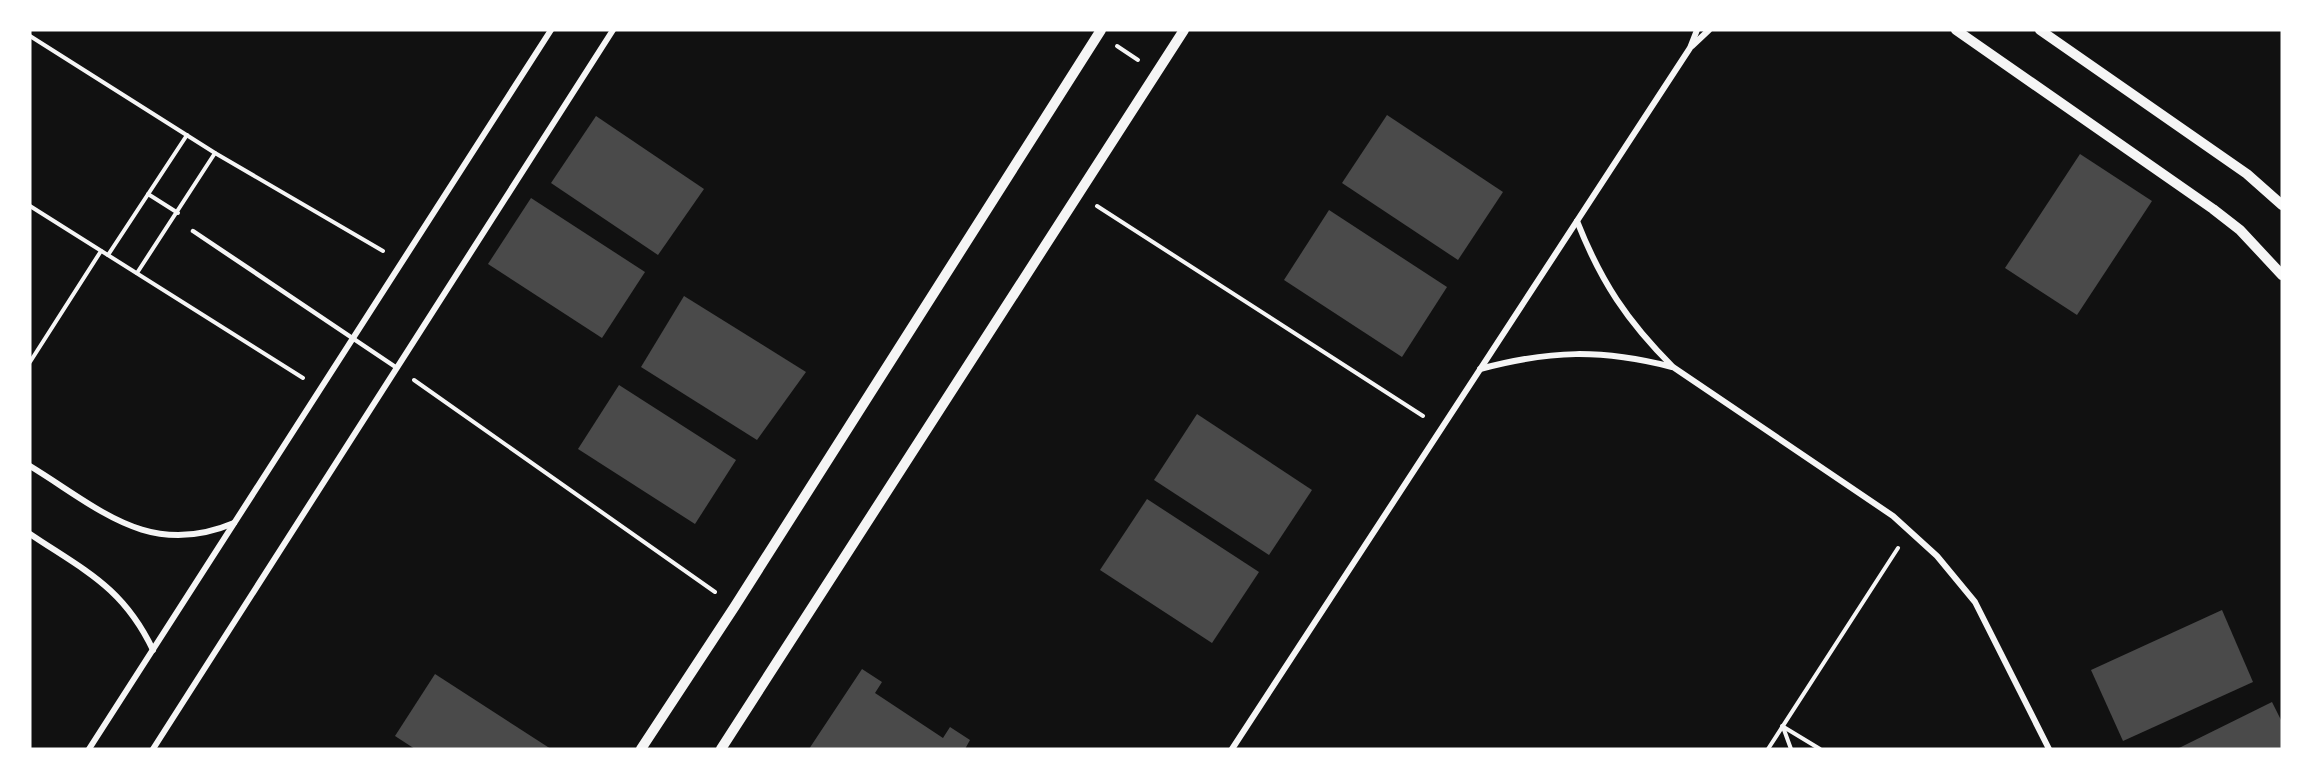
<svg xmlns="http://www.w3.org/2000/svg" width="2312" height="779" viewBox="0 0 2312 779" font-family="Rubik,sans-serif">
  <rect width="100%" height="100%" fill="#111"/>
  <g fill="#4a4a4a">
    <polygon points="1387,115 1503,192 1458,260 1342,183"/>
    <polygon points="596,116 704,189 658,255 551,183"/>
    <polygon points="2080,154 2152,201 2077,315 2005,268"/>
    <polygon points="531,198 645,272 602,338 488,264"/>
    <polygon points="1329,210 1447,287 1402,357 1284,280"/>
    <polygon points="684,296 806,372 757,440 641,367"/>
    <polygon points="619,385 736,460 695,524 578,449"/>
    <polygon points="1197,414 1312,490 1269,555 1154,480"/>
    <polygon points="1147,499 1259,572 1212,643 1100,570"/>
    <polygon points="2222,610 2253,682 2123,741 2091,670"/>
    <polygon points="862,669 882,682 875,693 943,738 950,727 970,740 965,749 809,749"/>
    <polygon points="435,674 551,749 415,749 395,736"/>
    <polygon points="2272,702 2282,722 2282,749 2177,749"/>
  </g>
  <g fill="none" stroke-linecap="round" stroke-linejoin="round">
    <g stroke="#f5f5f5" stroke-width="4">
      <polyline points="30,36 215,153 383,251"/>
      <polyline points="1117,46 1138,60"/>
      <polyline points="148,194 178,213"/>
      <polyline points="30,206 303,378"/>
      <polyline points="1097,206 1423,416"/>
      <polyline points="108,255 187,135"/>
      <polyline points="137,273 215,153"/>
      <polyline points="30,362 101,251"/>
      <polyline points="414,380 715,592"/>
      <polyline points="1782,726 1820,749"/>
      <polyline points="1783,727 1791,749"/>
      <polyline points="1768,749 1898,548"/>
    </g>
    <polyline stroke="#f5f5f5" stroke-width="4.5" points="193,231 397,368"/>
    <g stroke="#f5f5f5" stroke-width="6">
      <polyline points="1692,46 1709,30"/>
      <path d="M1577 221C1601 282 1627 321 1673 367L1893 516 1937 556 1975 602 2049 749"/>
      <path d="M1480 369C1551 350 1601 349 1672 367"/>
      <path d="M30 466C99 508 149 559 234 523"/>
      <path d="M30 534C85 571 123 587 153 650"/>
      <polyline points="89,749 551,30"/>
      <polyline points="153,749 613,30"/>
      <polyline points="1232,749 1690,48 1697,30"/>
    </g>
    <g stroke="#f5f5f5" stroke-width="10">
      <polyline points="1956,30 2213,209 2240,230 2282,275"/>
      <polyline points="2040,30 2247,174 2282,205"/>
      <polyline points="641,749 735,606 1101,30"/>
      <polyline points="721,749 1184,30"/>
    </g>
  </g>
  <rect width="2312" height="779" fill="none" stroke="#ffffff" stroke-width="63"/>
</svg>
